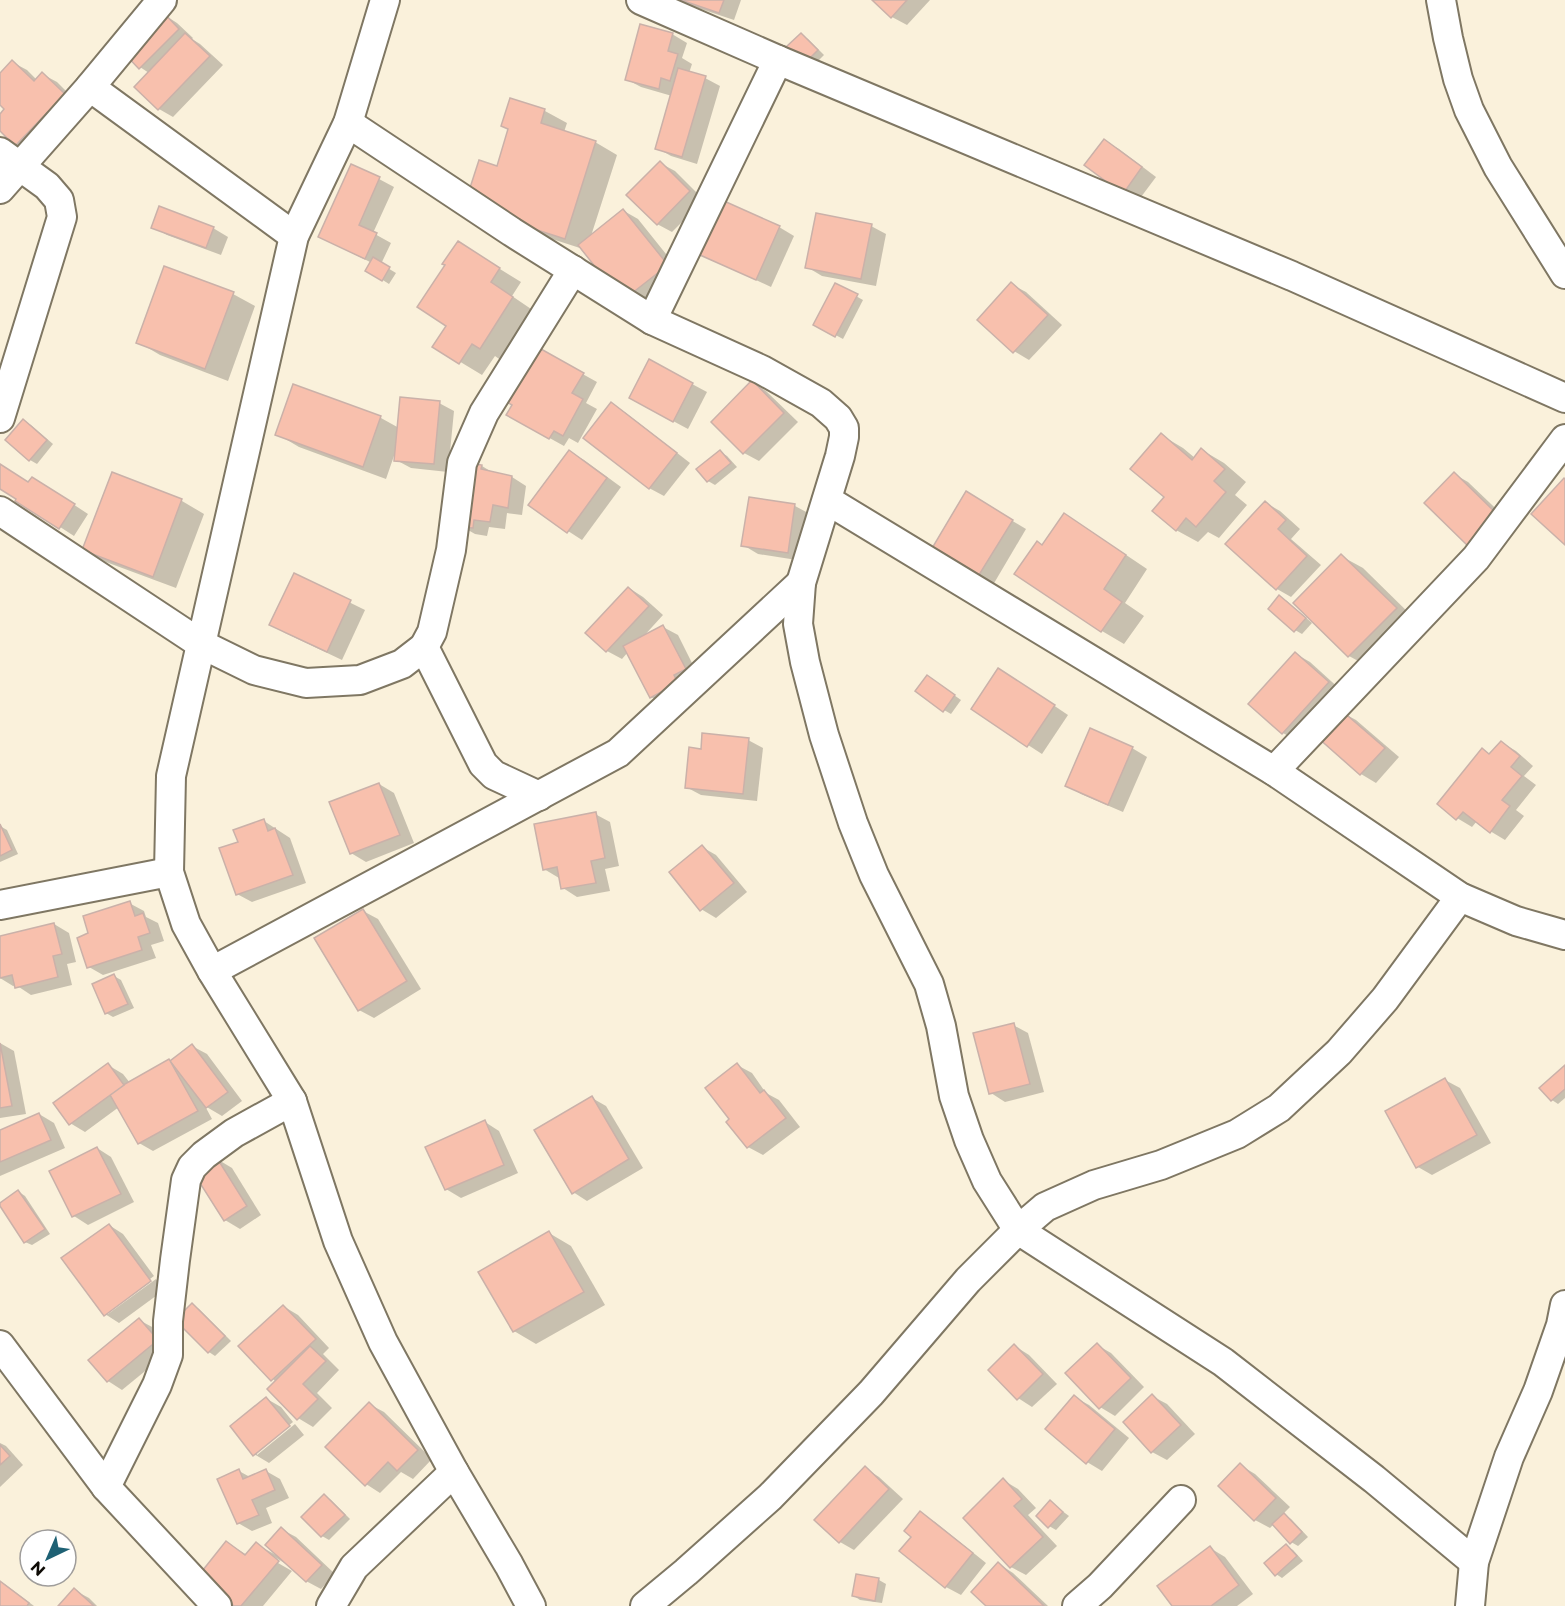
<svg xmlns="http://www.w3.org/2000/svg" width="1565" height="1606" viewBox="0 0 1565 1606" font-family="Montserrat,sans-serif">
  <rect width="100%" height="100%" fill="#faf1db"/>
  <g fill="#0003">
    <polygon points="674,0 741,0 734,20"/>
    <polygon points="874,0 930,0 907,25 892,17"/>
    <polygon points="163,14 177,23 193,38 192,39 200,44 223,65 173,117 159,109 149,73 140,67"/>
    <polygon points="672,34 687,43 682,58 692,64 689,73 705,78 720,86 697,164 671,156 657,148 672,96 641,87 626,79"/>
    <polygon points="801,35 808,39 824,55 812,67"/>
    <polygon points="12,62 27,70 37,80 42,74 57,82 78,103 31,153 16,145 0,129 0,116 7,109 0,103 0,75"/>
    <polygon points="511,100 545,111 567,123 564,132 595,142 617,155 591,236 624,211 638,219 682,274 638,308 583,249 503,223 498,168 510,129"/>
    <polygon points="1104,141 1119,149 1156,177 1138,201 1124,193"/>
    <polygon points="660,163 675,171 704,200 672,232 657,224"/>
    <polygon points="379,179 394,187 373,233 391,243 381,264 396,273 389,284 367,270 372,263 320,237"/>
    <polygon points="871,226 886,234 876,286 822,276 807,267"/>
    <polygon points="153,227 213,228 228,237 221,255 167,235"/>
    <polygon points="779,227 794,236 771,287 717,262 702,254"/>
    <polygon points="458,243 521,282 512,296 534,311 502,361 495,356 482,375 434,346 448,325 447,265"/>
    <polygon points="1011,284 1026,292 1062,325 1029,360 1014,351"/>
    <polygon points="836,285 863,300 843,339 815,324"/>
    <polygon points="233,294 255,306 228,381 160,355 138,342"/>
    <polygon points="541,351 597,382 586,403 597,409 578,443 569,438 564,446 508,415"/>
    <polygon points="649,361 707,392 688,429 645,406"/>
    <polygon points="752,382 766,391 798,422 759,461 744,453 713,422"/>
    <polygon points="294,386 381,418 399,428 439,403 454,411 448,472 411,468 396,460 396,450 386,479 299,447 277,434"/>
    <polygon points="612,404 626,413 690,463 664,496 649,488"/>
    <polygon points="24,421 31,425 53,444 37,464 30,460"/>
    <polygon points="1161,435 1183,448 1195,458 1202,450 1224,463 1246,482 1235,495 1247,505 1219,538 1208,532 1198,542 1176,530 1166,497"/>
    <polygon points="569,452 584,460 621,487 582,540 568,531"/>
    <polygon points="720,452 727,456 737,467 715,485 708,481"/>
    <polygon points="469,464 482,466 495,474 512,477 526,486 522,515 507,513 505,529 489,527 487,536 475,534 461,526"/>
    <polygon points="0,466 29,484 47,487 88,514 74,536 0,488"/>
    <polygon points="113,474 182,501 204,514 176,588 106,562 84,549"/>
    <polygon points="1454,474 1468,482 1513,525 1484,554"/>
    <polygon points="750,499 795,506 810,514 803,561 758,554 743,545"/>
    <polygon points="981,502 1026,529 990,590 930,555"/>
    <polygon points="1266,503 1280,511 1300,529 1291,539 1321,565 1291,597 1277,589"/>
    <polygon points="1064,515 1086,528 1147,569 1125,603 1144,616 1124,644 1102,631 1017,573 1043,546"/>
    <polygon points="1341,556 1363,568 1418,622 1371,668 1349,656"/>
    <polygon points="294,575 365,610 342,660 285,633 271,625"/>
    <polygon points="629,588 643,597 663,615 642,638 663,627 678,635 699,677 666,705 651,697 628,652 622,659 607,651"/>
    <polygon points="1280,597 1287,601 1312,623 1302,634 1295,630"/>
    <polygon points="1296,654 1310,662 1342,691 1297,741 1283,733"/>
    <polygon points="1013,678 1068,715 1042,754 1028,745"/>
    <polygon points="934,681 961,700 951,714 944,710"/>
    <polygon points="1341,712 1356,720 1399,757 1376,783 1361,774 1319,737"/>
    <polygon points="748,740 763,748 757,801 701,795 686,787"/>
    <polygon points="1501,742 1516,751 1533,766 1524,776 1536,785 1516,810 1524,816 1505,840 1490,831 1477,821 1472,827 1457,818 1483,750 1491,755"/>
    <polygon points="1132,748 1147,757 1123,812 1081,794 1067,785"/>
    <polygon points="379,784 394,793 414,843 366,862 351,853"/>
    <polygon points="595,814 610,822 619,866 605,869 610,891 577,897 563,888 559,878 544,869"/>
    <polygon points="264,821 290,838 306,883 252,902 237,894 240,843"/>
    <polygon points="0,826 7,830 18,854 0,862"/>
    <polygon points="702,847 716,855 747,892 716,918 701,909"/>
    <polygon points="129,903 144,911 146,917 158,923 164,941 151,945 156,958 103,975 89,967 90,934"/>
    <polygon points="363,911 378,919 421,989 374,1018 359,1010"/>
    <polygon points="54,924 69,933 76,962 67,964 72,985 31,995 16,985 13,986 0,978 0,938"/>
    <polygon points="114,976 121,980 134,1008 113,1017 106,1013"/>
    <polygon points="1013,1025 1028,1033 1044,1092 1005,1102 991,1093"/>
    <polygon points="0,1043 14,1051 26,1114 0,1118"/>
    <polygon points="192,1046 207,1054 242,1101 222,1116 205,1106 212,1119 153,1151 139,1143 119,1107 85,1132 70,1123 108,1065 123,1074 130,1083 169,1061 171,1062"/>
    <polygon points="737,1065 752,1073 766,1093 779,1100 800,1127 763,1155 748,1147 731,1119"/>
    <polygon points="1565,1067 1565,1098 1558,1104 1552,1100"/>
    <polygon points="1445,1080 1460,1088 1491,1143 1432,1175 1418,1167"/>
    <polygon points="592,1098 606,1106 643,1168 587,1201 573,1192"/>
    <polygon points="39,1114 54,1123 65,1148 0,1176 0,1131"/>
    <polygon points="485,1122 499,1131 518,1173 461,1198 446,1189"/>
    <polygon points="97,1148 111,1157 134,1202 88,1225 74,1216"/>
    <polygon points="217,1159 232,1168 261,1215 240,1229 225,1220"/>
    <polygon points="19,1192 25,1196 50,1234 32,1245 25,1242"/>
    <polygon points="109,1225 123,1234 154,1276 108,1310 108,1314 156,1279 164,1290 119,1323 105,1314"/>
    <polygon points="549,1233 571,1246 605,1305 536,1344 514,1331"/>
    <polygon points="192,1305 199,1309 231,1341 215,1356 209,1352"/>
    <polygon points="283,1306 298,1315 329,1348 323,1354 339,1370 317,1393 332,1408 313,1427 298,1418 276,1382 240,1346"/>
    <polygon points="139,1320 154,1328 172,1349 122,1390 108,1381"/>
    <polygon points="1097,1345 1111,1353 1144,1387 1115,1416 1100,1407"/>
    <polygon points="1015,1346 1029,1355 1057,1384 1032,1407 1018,1398"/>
    <polygon points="1152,1396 1167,1404 1195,1434 1167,1460 1152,1452"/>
    <polygon points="1074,1397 1089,1405 1129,1438 1102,1471 1087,1462"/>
    <polygon points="267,1399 281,1407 293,1422 257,1451 257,1455 295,1424 304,1435 269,1463 254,1454"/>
    <polygon points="369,1404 384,1412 432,1459 413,1479 401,1472 380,1493 366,1484"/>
    <polygon points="0,1443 6,1446 23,1465 0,1487"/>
    <polygon points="1240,1465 1255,1474 1290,1507 1283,1514 1291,1519 1308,1537 1298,1546 1291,1542 1274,1524 1270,1528 1255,1520 1220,1486"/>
    <polygon points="865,1468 879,1477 903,1499 854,1550 840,1542"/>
    <polygon points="239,1471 250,1477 266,1471 280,1479 289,1498 266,1508 272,1523 252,1531 238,1523"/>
    <polygon points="1003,1480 1018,1489 1036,1508 1028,1515 1057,1546 1026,1575 1011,1567"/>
    <polygon points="325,1496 331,1500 350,1519 329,1540 322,1536 303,1517"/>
    <polygon points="1050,1502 1069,1516 1056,1530 1049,1526"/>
    <polygon points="920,1513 935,1522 986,1563 961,1595 946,1587 901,1551 913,1536"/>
    <polygon points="281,1529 296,1537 335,1574 321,1589 306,1581 291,1567 273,1556 271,1559 292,1571 263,1606 237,1606 226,1542 247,1555 256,1544 276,1555"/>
    <polygon points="1286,1546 1293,1550 1303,1561 1282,1578 1276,1574"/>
    <polygon points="1210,1548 1225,1557 1253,1594 1237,1606 1174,1606"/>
    <polygon points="999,1564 1013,1573 1048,1606 988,1606"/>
    <polygon points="857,1576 879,1580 886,1584 882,1603 860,1600 854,1596"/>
    <polygon points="0,1581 6,1585 34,1606 0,1606"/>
    <polygon points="74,1590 89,1598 97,1606 60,1606"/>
  </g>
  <g fill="#f8c0ad" stroke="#cab1a9" stroke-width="1.5">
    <polygon points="681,0 724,0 719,13"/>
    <polygon points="872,0 907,0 891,18"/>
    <polygon points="163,12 179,29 139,69 123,52"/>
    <polygon points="640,24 673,33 668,51 678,54 670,81 661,78 659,89 625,80"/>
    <polygon points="185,33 210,56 158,110 134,87"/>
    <polygon points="801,33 818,50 804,64 786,47"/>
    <polygon points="12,60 34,81 42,72 65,94 15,146 0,131 0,114 4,109 0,105 0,73"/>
    <polygon points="678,68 706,76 682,157 655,149"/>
    <polygon points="510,98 545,109 541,123 596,141 565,239 479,211 468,194 479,160 497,166 508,129 501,126"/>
    <polygon points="1104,139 1142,167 1123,194 1084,165"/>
    <polygon points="660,161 690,191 657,225 626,195"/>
    <polygon points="351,164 380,177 359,225 377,233 365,259 318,237"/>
    <polygon points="724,201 780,226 756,280 700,255"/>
    <polygon points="159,206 214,227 206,248 151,228"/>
    <polygon points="623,209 668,265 622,301 578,245"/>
    <polygon points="816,213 872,224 861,279 805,268"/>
    <polygon points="458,241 500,268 491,282 513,297 480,349 472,344 459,364 432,347 446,326 417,307 445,265 442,264"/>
    <polygon points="373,257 390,267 382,281 365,271"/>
    <polygon points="164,266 234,292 205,369 136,343"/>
    <polygon points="1011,282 1048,315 1013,353 977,320"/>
    <polygon points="835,283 858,294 835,337 813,325"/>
    <polygon points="541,349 584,373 572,393 583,399 563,436 554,431 549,439 506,415 512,405 500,398 521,361 530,367"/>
    <polygon points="649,359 693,383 673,422 629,398"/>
    <polygon points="752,380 784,413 743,454 711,422"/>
    <polygon points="293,384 381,416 363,467 275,435"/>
    <polygon points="400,397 440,401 434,464 394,461"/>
    <polygon points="611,402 677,453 649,489 583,438"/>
    <polygon points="23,419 47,440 29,461 5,440"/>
    <polygon points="1161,433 1192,460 1201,448 1225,469 1214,481 1226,492 1196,527 1186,518 1176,531 1152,511 1164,497 1130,469"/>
    <polygon points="569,450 607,478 567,533 528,505"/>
    <polygon points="720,450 731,463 707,482 696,469"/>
    <polygon points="468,463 482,465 481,469 512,476 508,508 493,505 490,522 474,520 473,528 459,527"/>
    <polygon points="0,464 28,482 32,477 75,504 59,529 15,501 16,499 0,489"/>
    <polygon points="112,472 182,499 153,577 82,550"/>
    <polygon points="1454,472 1499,516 1469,547 1424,503"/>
    <polygon points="1564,478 1565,479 1565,545 1531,514"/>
    <polygon points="966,491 1013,520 974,583 928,555"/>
    <polygon points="749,497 795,504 788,553 741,546"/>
    <polygon points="1265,501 1286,520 1278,529 1307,556 1276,590 1225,544"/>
    <polygon points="1064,513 1126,555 1104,589 1122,602 1101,632 1014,574 1037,541 1042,545"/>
    <polygon points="1341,554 1397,608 1348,657 1293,603"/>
    <polygon points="294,573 351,600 327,652 269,625"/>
    <polygon points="628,587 649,606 606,652 585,633"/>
    <polygon points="1279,595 1306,618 1294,632 1268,609"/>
    <polygon points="663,625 686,669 674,675 678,683 650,698 623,646"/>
    <polygon points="1295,652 1329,682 1282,734 1248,704"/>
    <polygon points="998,668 1055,705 1027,747 971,709"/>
    <polygon points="927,675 955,695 943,712 915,691"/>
    <polygon points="1341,710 1385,748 1360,775 1317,737"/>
    <polygon points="1090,728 1133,747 1108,805 1065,786"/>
    <polygon points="702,733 749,738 743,794 685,788 689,747 701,749"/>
    <polygon points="1501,741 1520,756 1511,767 1522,776 1502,800 1510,806 1490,833 1463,812 1456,820 1437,804 1482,748 1489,754"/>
    <polygon points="379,783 400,835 350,854 329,802"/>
    <polygon points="596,812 605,858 591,861 596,883 561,889 557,867 543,870 534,824"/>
    <polygon points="264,819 268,831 275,828 293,875 236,895 219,848 238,842 233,830"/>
    <polygon points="0,824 12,850 0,856"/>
    <polygon points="702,845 734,883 700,911 669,872"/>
    <polygon points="130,901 135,916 143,913 150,933 138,937 142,950 87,968 77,938 88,933 83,916"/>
    <polygon points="363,909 407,981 358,1011 314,938"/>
    <polygon points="54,923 62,954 53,956 58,977 15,988 12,975 0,978 0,936"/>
    <polygon points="114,974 128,1004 105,1014 92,984"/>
    <polygon points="1014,1023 1030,1084 989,1094 973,1033"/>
    <polygon points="0,1043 12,1106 0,1108"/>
    <polygon points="192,1044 228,1092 206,1108 170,1061"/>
    <polygon points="169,1059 198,1111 138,1144 109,1093"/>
    <polygon points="108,1063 124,1085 69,1125 53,1103"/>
    <polygon points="737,1063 760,1093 764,1090 786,1118 747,1148 726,1122 729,1119 705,1088"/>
    <polygon points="1565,1065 1565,1089 1551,1101 1539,1088"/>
    <polygon points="1445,1078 1477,1135 1416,1168 1385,1111"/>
    <polygon points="592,1096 629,1159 572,1194 534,1130"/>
    <polygon points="39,1113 51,1140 0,1162 0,1130"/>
    <polygon points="485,1120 504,1165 445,1190 425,1147"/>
    <polygon points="97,1147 121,1194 72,1217 49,1171"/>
    <polygon points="217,1158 247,1206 224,1221 193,1172"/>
    <polygon points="18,1190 45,1229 24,1243 0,1206 0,1203"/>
    <polygon points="109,1224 151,1281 104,1316 61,1258"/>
    <polygon points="549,1231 584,1292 513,1332 478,1272"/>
    <polygon points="192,1303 225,1336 208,1353 175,1320"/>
    <polygon points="283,1305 316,1339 271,1381 238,1346"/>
    <polygon points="139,1318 158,1340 107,1382 88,1360"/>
    <polygon points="1097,1343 1131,1378 1099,1409 1065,1373"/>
    <polygon points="1014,1344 1043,1374 1017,1400 988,1370"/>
    <polygon points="310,1346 326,1361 303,1384 318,1399 297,1420 267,1389"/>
    <polygon points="1152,1394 1181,1425 1151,1453 1123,1422"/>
    <polygon points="1074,1395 1115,1429 1086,1464 1045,1429"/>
    <polygon points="266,1397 290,1426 253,1456 230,1426"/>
    <polygon points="369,1402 418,1450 397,1471 388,1462 365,1486 325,1447"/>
    <polygon points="0,1445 10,1456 0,1465"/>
    <polygon points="1240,1463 1276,1498 1254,1521 1218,1486"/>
    <polygon points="865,1466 889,1489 839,1543 814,1520"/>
    <polygon points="239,1469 243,1479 266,1469 275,1490 252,1500 259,1515 237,1524 217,1479"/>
    <polygon points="1003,1478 1022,1499 1014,1506 1043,1537 1010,1568 963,1518"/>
    <polygon points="324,1494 345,1515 321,1537 301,1517"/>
    <polygon points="1050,1500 1063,1512 1048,1528 1036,1516"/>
    <polygon points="920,1511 973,1553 945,1588 899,1551 911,1537 904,1531"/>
    <polygon points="1284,1513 1302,1532 1290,1544 1272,1524"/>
    <polygon points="281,1527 322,1565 306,1582 265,1545"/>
    <polygon points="226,1541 245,1555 256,1542 279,1561 241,1606 234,1606 199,1575"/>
    <polygon points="1286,1544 1297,1556 1275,1576 1264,1563"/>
    <polygon points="1210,1546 1239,1585 1211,1606 1172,1606 1157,1586"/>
    <polygon points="998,1562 1044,1606 986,1606 971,1592"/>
    <polygon points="856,1574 879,1578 875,1601 852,1596"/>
    <polygon points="0,1581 29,1603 27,1606 0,1606"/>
    <polygon points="74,1588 94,1606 58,1606"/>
  </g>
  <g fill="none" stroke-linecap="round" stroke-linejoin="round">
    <g stroke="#7f7763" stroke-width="32">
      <g id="street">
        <polyline points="385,0 348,123 294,236 171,776 169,872 186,924 212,971 292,1101 338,1241 383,1342 454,1472 509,1565 531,1606"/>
        <polyline points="641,0 778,60 1292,276 1565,398"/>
        <polyline points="1441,0 1448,38 1458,79 1469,110 1498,167 1565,274"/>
        <polyline points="90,87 294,236"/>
        <polyline points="348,123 512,232 652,320 762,370 821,403 838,418 844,428 844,437 840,456 801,583 798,624 805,662 824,735 853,823 874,875 929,984 941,1026 954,1096 969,1140 987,1181 1018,1230 1223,1362 1374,1479 1474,1562"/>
        <polyline points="0,152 47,186 59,200 62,217 0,418"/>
        <polyline points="0,189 90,87 162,0"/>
        <polyline points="652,320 778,60"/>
        <polyline points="827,500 1274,771 1460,897 1516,921 1565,935"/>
        <polyline points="0,511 201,644 254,670 306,683 360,680 402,664 424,647 432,632 451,550 462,463 484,413 573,270"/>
        <polyline points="424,647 483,764 494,775 539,796"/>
        <polyline points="1274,771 1476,558 1565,439"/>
        <polyline points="0,905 169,872"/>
        <polyline points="212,971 618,753 801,583"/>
        <polyline points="0,1345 106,1487 217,1606"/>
        <polyline points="106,1487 157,1385 168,1355 168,1321 175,1260 186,1180 192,1167 204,1155 234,1133 292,1101"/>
        <polyline points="331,1606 354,1567 454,1472"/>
        <polyline points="645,1606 686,1572 770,1497 871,1393 968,1280 1018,1230 1045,1207 1094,1185 1161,1165 1237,1134 1279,1108 1339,1052 1385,999 1460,897"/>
        <polyline points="1077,1606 1100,1586 1181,1500"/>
        <polyline points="1470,1606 1474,1562 1509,1457 1538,1391 1561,1325 1565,1305"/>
      </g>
    </g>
    <use href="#street" stroke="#fff" stroke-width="28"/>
  </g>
  <g transform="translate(48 1558) rotate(224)"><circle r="28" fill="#ffffff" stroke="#9f9d9b" stroke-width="1.5"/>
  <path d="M0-4.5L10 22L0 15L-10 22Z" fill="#1e6174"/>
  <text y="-9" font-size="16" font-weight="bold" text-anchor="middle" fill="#0e0b05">N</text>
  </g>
</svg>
